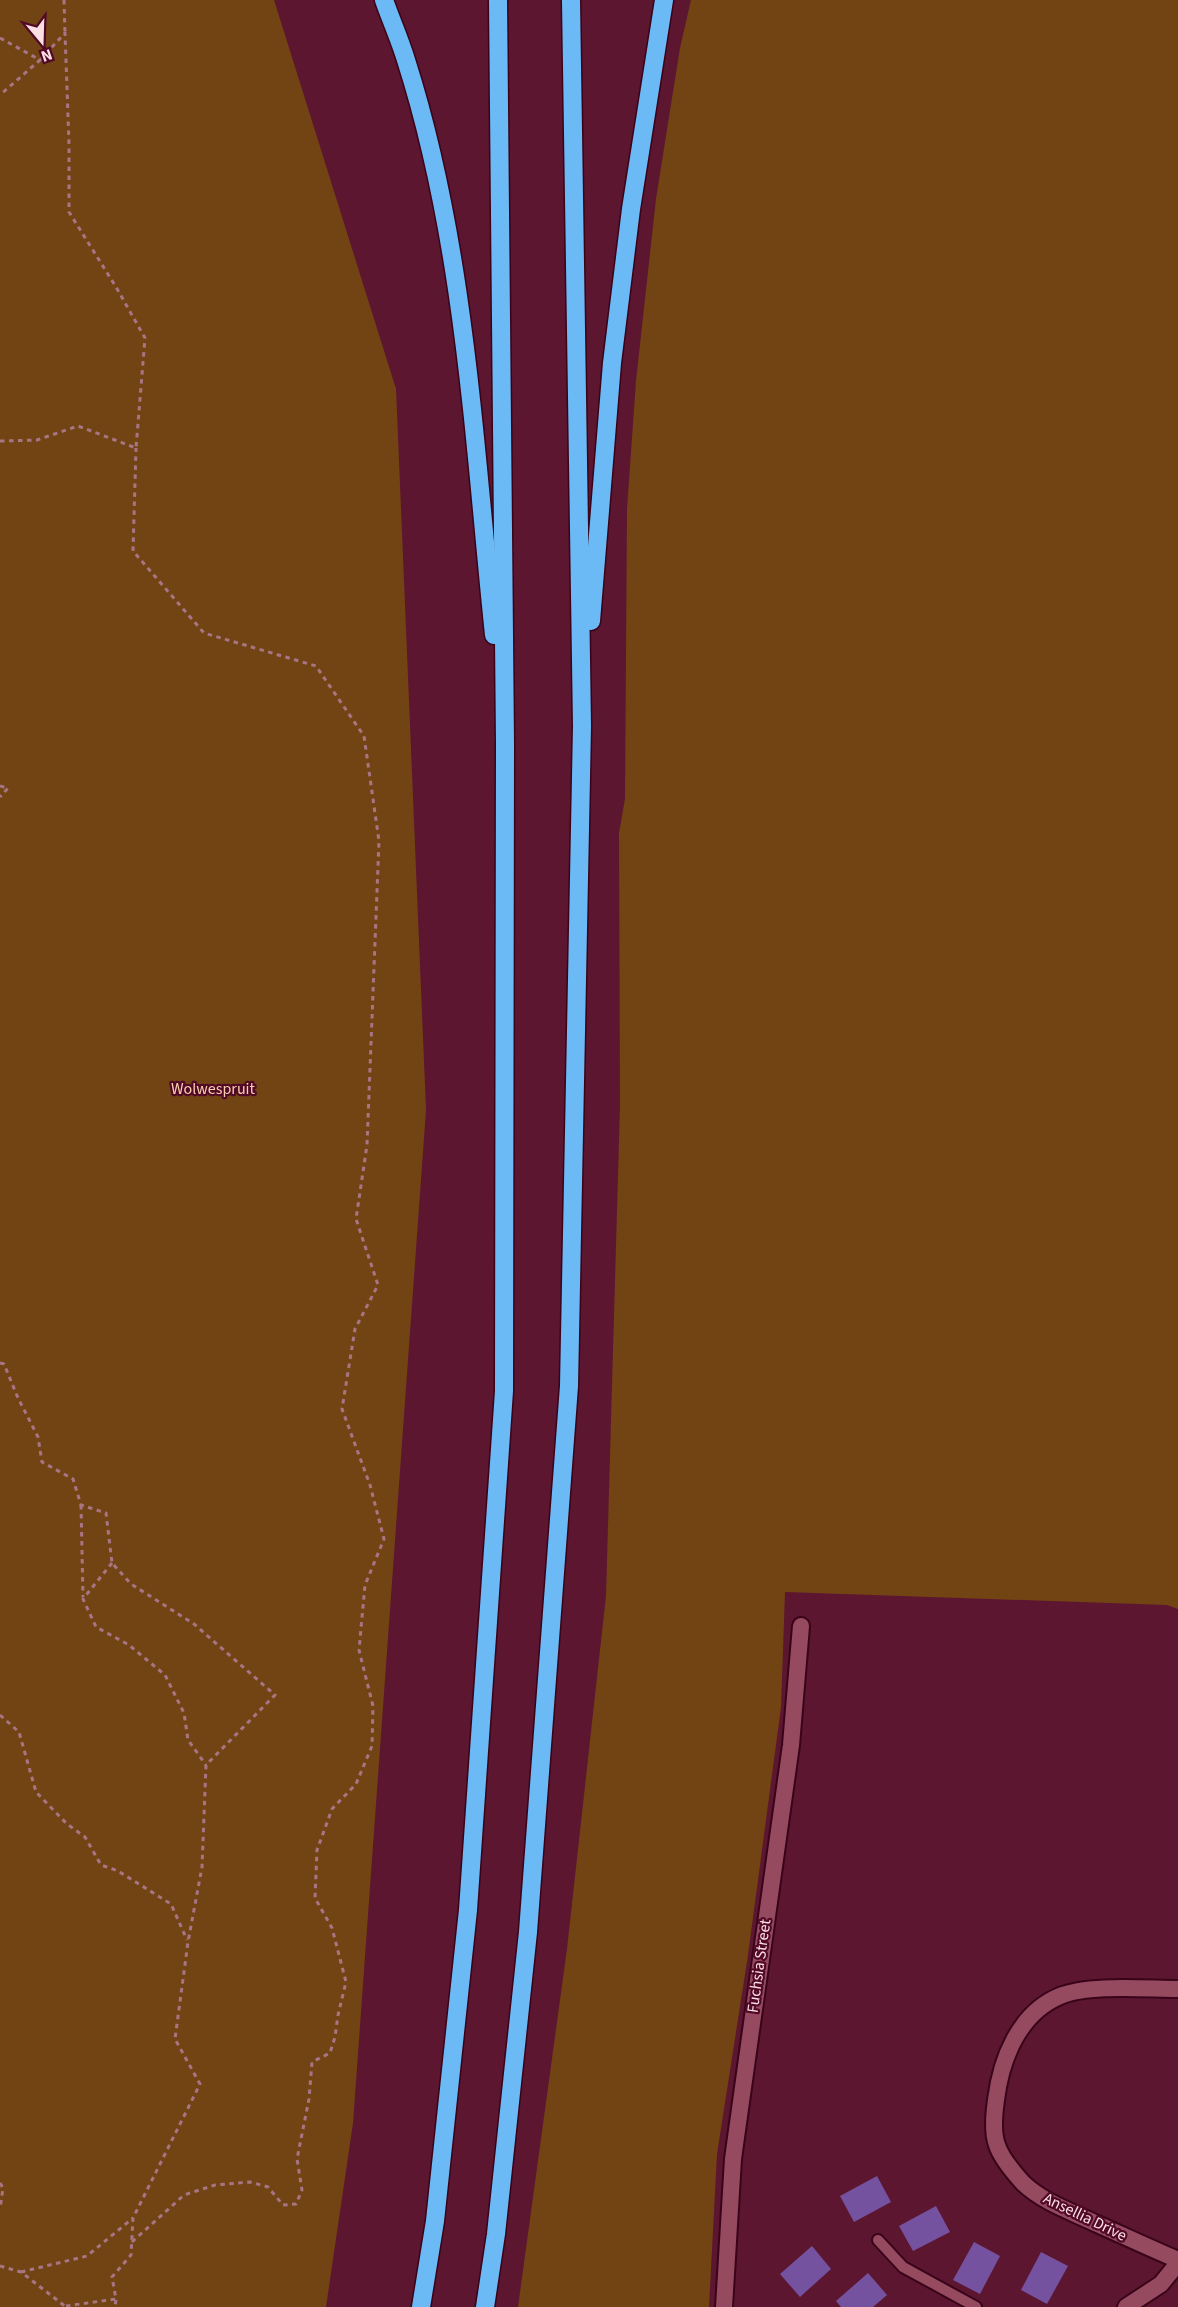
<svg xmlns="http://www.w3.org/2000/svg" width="1178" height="2307" viewBox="0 0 1178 2307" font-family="'Source Sans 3',sans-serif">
  <rect width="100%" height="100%" fill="#5d1630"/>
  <g fill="#724414">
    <polygon points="0,0 274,0 396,389 426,1110 353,2123 326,2307 0,2307"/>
    <polygon points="691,0 1178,0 1178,1609 1167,1605 785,1592 781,1707 748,1955 717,2154 709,2307 518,2307 567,1949 606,1596 620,1106 619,833 625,799 627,509 636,381 656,199 680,48"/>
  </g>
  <g fill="#7552a0">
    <polygon points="877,2176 891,2202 854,2222 840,2196"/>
    <polygon points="936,2206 950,2232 913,2251 899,2226"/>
    <polygon points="974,2242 1000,2256 980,2294 953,2280"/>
    <polygon points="812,2246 831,2269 800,2297 780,2274"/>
    <polygon points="1041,2252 1068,2266 1047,2304 1021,2290"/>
    <polygon points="868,2273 887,2295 873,2307 841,2307 836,2301"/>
  </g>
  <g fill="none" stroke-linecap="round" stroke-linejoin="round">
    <g stroke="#390419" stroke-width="14">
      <polyline id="service" points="878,2240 903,2267 976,2307"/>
    </g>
    <g stroke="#390419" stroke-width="20">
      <g id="minor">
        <path d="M1178 1989C1146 1989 1089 1984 1060 1996 1019 2013 1001 2059 996 2100 994 2114 992 2132 997 2145 1001 2158 1014 2173 1023 2183 1043 2202 1070 2211 1095 2223 1122 2235 1150 2248 1178 2260"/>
        <polyline points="724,2307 733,2159 791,1745 801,1626"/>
        <polyline points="1126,2307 1161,2284 1178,2263"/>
      </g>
    </g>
    <g stroke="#390419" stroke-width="21">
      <g id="motorway">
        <path d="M384 0C391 20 400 40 406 60 465 245 474 443 494 635"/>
        <polyline points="591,621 612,363 631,209 664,0"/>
        <polyline points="421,2307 435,2221 468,1910 504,1391 505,744 498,0"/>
        <polyline points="485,2307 496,2234 528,1932 569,1386 582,726 571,0"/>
      </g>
    </g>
    <g stroke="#a87585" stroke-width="3" stroke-dasharray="4.5 4.5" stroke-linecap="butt">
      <polyline points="64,0 65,33"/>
      <polyline points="0,38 40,60 0,95"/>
      <polyline points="0,441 37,440 78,426 136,448 145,338 116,287 69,212 69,144 65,33 40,60"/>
      <polyline points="0,786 8,788 0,797"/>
      <polyline points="0,1363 4,1364 18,1398 38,1437 42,1462 73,1479 81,1505 106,1513 112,1563 131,1584 194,1624 275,1695 206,1765 202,1867 188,1942 175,2039 200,2084 133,2218 131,2255 112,2277 116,2299 115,2307"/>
      <polyline points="81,1505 83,1597"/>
      <polyline points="112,1563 83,1599 96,1627 129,1645 165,1675 184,1713 188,1740 206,1765"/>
      <polyline points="0,1715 19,1732 36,1792 67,1824 85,1837 101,1865 118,1871 171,1904 187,1940"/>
      <polyline points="0,2183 3,2188 0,2209"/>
      <polyline points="132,2242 184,2195 215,2185 250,2182 268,2187 283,2205 296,2204 302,2190 297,2159 309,2099 312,2062 330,2053 335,2037 338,2015 346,1982 332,1928 315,1898 317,1850 332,1809 356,1784 372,1746 373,1706 359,1650 365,1585 384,1539 370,1485 342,1409 355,1329 378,1285 356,1219 367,1145 379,841 364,736 316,666 204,633 133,551 136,448"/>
      <polyline points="0,2266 21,2272 66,2307"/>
      <polyline points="21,2272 87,2256 133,2218"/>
      <polyline points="66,2306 116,2299"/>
    </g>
    <use href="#service" stroke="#964a60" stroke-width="10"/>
    <use href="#minor" stroke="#964a60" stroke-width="16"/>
    <use href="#motorway" stroke="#6cbaf5" stroke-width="18"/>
  </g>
  <g text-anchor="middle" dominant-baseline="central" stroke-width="4.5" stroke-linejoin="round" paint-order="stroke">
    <g font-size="16" fill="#f6d0af" stroke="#510926">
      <text x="213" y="1089">Wolwespruit</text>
    </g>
    <g font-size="16" fill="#fbdfe5" stroke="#510926">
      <text transform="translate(759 1966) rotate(-82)">Fuchsia Street</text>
      <text transform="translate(1085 2217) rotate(26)">Ansellia Drive</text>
    </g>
  </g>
  <g transform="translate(42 42) rotate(161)" stroke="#510926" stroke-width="4.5" paint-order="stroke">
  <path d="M0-4.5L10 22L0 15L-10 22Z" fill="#fbdfe5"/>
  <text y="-9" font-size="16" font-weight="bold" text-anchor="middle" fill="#fbdfe5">N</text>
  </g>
</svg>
